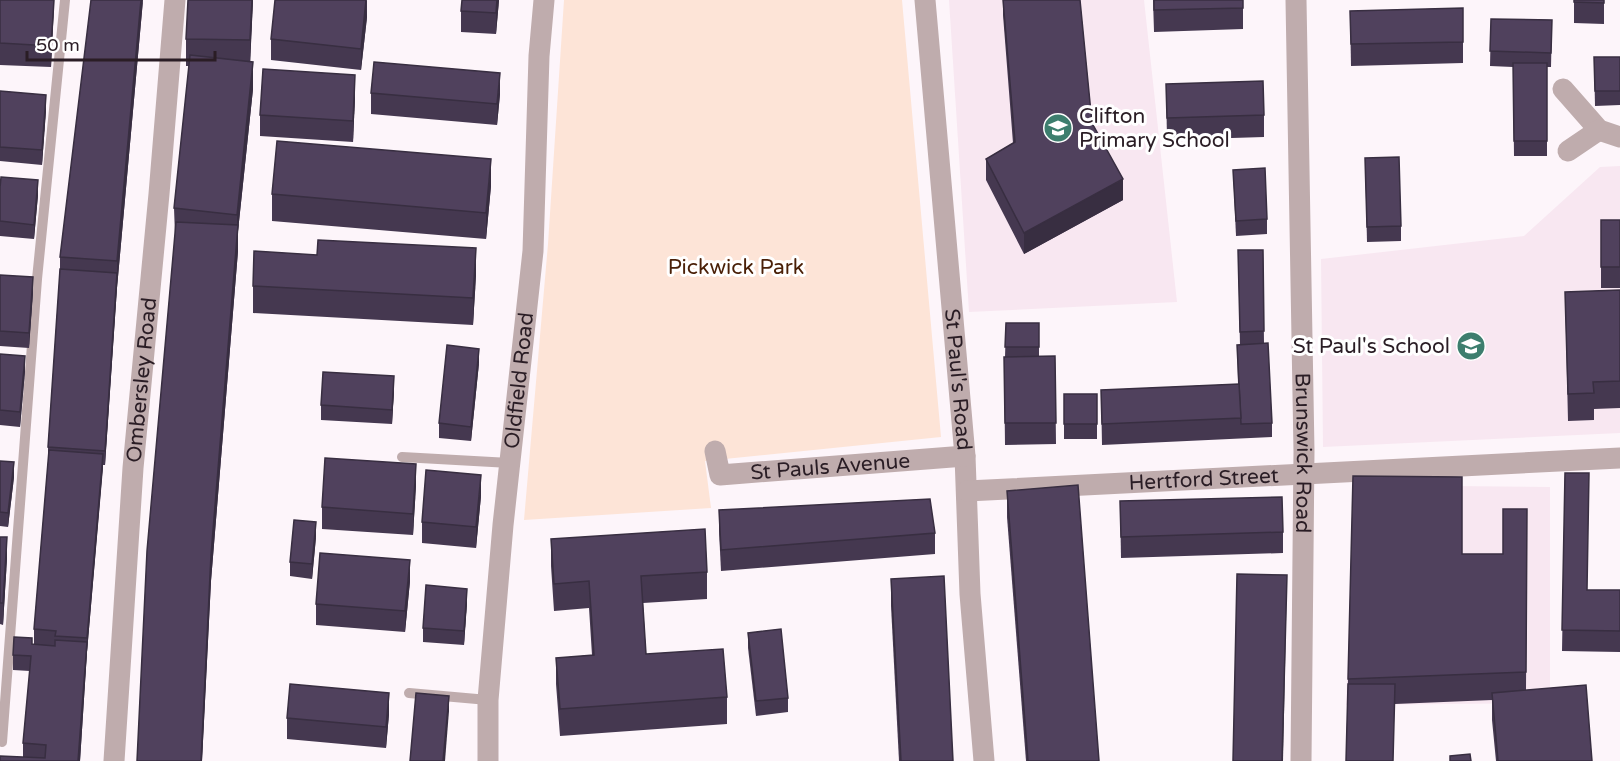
<svg xmlns="http://www.w3.org/2000/svg" width="1620" height="761" viewBox="0 0 1620 761" font-family="'Varela Round',sans-serif">
  <rect width="100%" height="100%" fill="#fdf5fa"/>
  <g fill="#f8e7f1">
    <polygon points="949,0 1144,0 1177,302 969,312"/>
    <polygon points="1620,166 1620,433 1323,447 1321,259 1524,236 1600,167"/>
    <polygon points="1354,485 1550,487 1550,703 1346,705"/>
  </g>
  <polygon fill="#fde4d7" points="564,0 902,0 941,437 705,461 711,508 524,520 548,244"/>
  <g fill="none" stroke-linecap="round" stroke-linejoin="round">
    <g stroke="#bfacad" stroke-width="10">
      <polyline points="402,457 510,463"/>
      <polyline points="409,693 488,700"/>
      <polyline points="2,742 37,279 65,0"/>
    </g>
    <g stroke="#bfacad" stroke-width="21">
      <path id="s1" d="M925 0 965 456 970 594 984 761"/>
      <path id="s2" d="M1296 0 1304 451 1301 761"/>
      <polyline points="1563,89 1599,130 1620,137"/>
      <polyline points="1568,151 1599,130"/>
      <path id="s3" d="M715 451 720 475 965 456"/>
      <path id="s4" d="M967 491 1620 458"/>
      <path id="s5" d="M114 761 133 468 159 194 175 0"/>
      <path id="s6" d="M488 761V700L503 525 533 251 539 56 544 0"/>
    </g>
  </g>
  <g fill="#453850">
    <polygon points="0,0 54,0 51,67 0,65"/>
    <polygon points="143,0 117,288 105,465 103,465 87,652 80,761 23,757 23,743 30,671 13,670 13,655 34,644 34,629 48,462 48,447 60,269 60,257"/>
    <polygon points="253,0 250,62 253,89 238,231 238,251 211,581 202,761 137,761 175,235 174,208 189,66 186,66 186,39"/>
    <polygon points="367,0 367,17 361,70 271,60 271,39"/>
    <polygon points="499,0 496,34 461,32 461,11"/>
    <polygon points="1003,0 1080,0 1092,123 1123,200 1024,254 986,180 986,159 1013,143 1003,15"/>
    <polygon points="1153,0 1243,0 1243,29 1154,32"/>
    <polygon points="1574,0 1604,0 1604,24 1574,23"/>
    <polygon points="1463,8 1463,63 1351,66 1350,11"/>
    <polygon points="1491,19 1552,20 1551,67 1547,67 1547,156 1514,156 1513,67 1490,66"/>
    <polygon points="1594,57 1620,57 1620,105 1595,106"/>
    <polygon points="1166,84 1264,115 1264,137 1167,140"/>
    <polygon points="0,91 46,110 42,165 0,161"/>
    <polygon points="371,93 500,94 497,125 371,114"/>
    <polygon points="355,97 353,142 260,136 260,115"/>
    <polygon points="1365,158 1401,226 1401,241 1367,242"/>
    <polygon points="1233,170 1267,219 1267,234 1236,236"/>
    <polygon points="491,186 486,239 272,221 272,194"/>
    <polygon points="0,188 38,195 34,239 0,236"/>
    <rect x="1601" y="220" width="19" height="68"/>
    <polygon points="1238,250 1263,250 1264,343 1272,423 1272,437 1102,445 1101,390 1238,384 1237,345 1240,345"/>
    <polygon points="0,275 33,292 29,348 0,346"/>
    <polygon points="476,275 473,325 253,313 253,286"/>
    <polygon points="1620,290 1620,408 1594,409 1594,420 1568,421 1565,292"/>
    <polygon points="1006,323 1039,323 1039,356 1055,356 1056,444 1005,445 1004,357 1005,357"/>
    <polygon points="0,354 25,371 20,427 0,425"/>
    <polygon points="479,363 471,441 439,438 439,423"/>
    <polygon points="394,391 392,424 321,420 321,405"/>
    <rect x="1064" y="394" width="33" height="45"/>
    <polygon points="0,461 14,477 8,527 0,526"/>
    <polygon points="1565,473 1587,590 1620,590 1620,652 1562,651"/>
    <polygon points="416,485 413,535 322,529 322,507"/>
    <polygon points="1007,491 1099,761 1026,761 1007,517"/>
    <polygon points="481,496 476,548 422,543 422,522"/>
    <polygon points="1120,501 1283,532 1283,553 1121,558"/>
    <polygon points="1527,509 1526,690 1592,761 1496,761 1492,720 1492,700 1395,704 1346,761 1348,679 1462,554 1503,554"/>
    <polygon points="719,510 935,533 935,554 721,571 719,531"/>
    <polygon points="0,537 7,558 3,625 0,624"/>
    <polygon points="316,537 312,579 290,576 290,562"/>
    <polygon points="551,539 707,572 707,599 643,603 646,654 727,697 727,724 560,736 556,684 556,658 592,655 589,608 554,611 551,566"/>
    <polygon points="891,579 953,761 899,761 891,606"/>
    <polygon points="410,581 405,632 316,625 316,604"/>
    <polygon points="467,603 464,645 423,642 423,628"/>
    <polygon points="748,633 788,698 788,712 756,716 748,648"/>
    <polygon points="389,714 386,748 287,739 287,718"/>
  </g>
  <g fill="#382e41">
    <polygon points="54,0 54,8 51,67 51,46"/>
    <polygon points="141,0 143,0 117,288 105,465 105,451 117,273 117,261"/>
    <polygon points="252,0 253,0 250,67 250,40"/>
    <polygon points="366,0 367,17 361,70 361,49"/>
    <polygon points="497,0 499,0 496,34 496,13"/>
    <polygon points="253,62 253,89 238,231 238,251 211,581 202,761 201,761 211,555 237,238 237,215"/>
    <polygon points="500,73 500,94 497,125 497,104"/>
    <polygon points="355,75 355,97 353,142 353,121"/>
    <polygon points="46,95 46,110 42,165 42,150"/>
    <polygon points="491,159 491,186 486,239 486,213"/>
    <polygon points="1123,179 1123,200 1024,254 1024,233"/>
    <polygon points="38,180 38,195 34,239 34,225"/>
    <polygon points="476,248 476,275 473,325 473,298"/>
    <polygon points="33,277 33,292 29,348 29,333"/>
    <polygon points="479,349 479,363 471,441 471,427"/>
    <polygon points="25,356 25,371 20,427 20,412"/>
    <polygon points="394,376 394,391 392,424 392,410"/>
    <polygon points="103,454 103,468 87,652 80,761 78,761 87,638"/>
    <polygon points="14,462 14,477 8,527 8,513"/>
    <polygon points="416,464 416,485 413,535 413,514"/>
    <polygon points="481,475 481,496 476,548 476,527"/>
    <polygon points="316,522 316,537 312,579 312,564"/>
    <polygon points="7,537 7,558 3,625 3,603"/>
    <polygon points="410,560 410,581 405,632 405,611"/>
    <polygon points="1287,575 1283,761 1282,761"/>
    <polygon points="467,589 467,603 464,645 464,631"/>
    <polygon points="389,693 389,714 386,748 386,727"/>
    <polygon points="449,696 449,711 445,761 443,761"/>
  </g>
  <g fill="#50415d" stroke="#382e41" stroke-width="1.5">
    <polygon points="0,0 54,0 51,46 0,43"/>
    <polygon points="91,0 141,0 117,261 60,257"/>
    <polygon points="188,0 252,0 250,40 186,39"/>
    <polygon points="275,0 366,0 361,49 271,39"/>
    <polygon points="462,0 497,0 496,13 461,11"/>
    <polygon points="1003,0 1080,0 1092,123 1123,179 1024,233 986,159 1015,142"/>
    <polygon points="1154,0 1243,0 1243,8 1154,10"/>
    <polygon points="1574,0 1604,0 1604,3 1574,2"/>
    <polygon points="1463,8 1463,42 1351,44 1350,11"/>
    <polygon points="1491,19 1552,20 1551,53 1490,51"/>
    <polygon points="190,55 253,62 237,215 174,208"/>
    <polygon points="1594,57 1620,57 1620,91 1595,91"/>
    <polygon points="374,62 500,73 497,104 371,93"/>
    <polygon points="1513,63 1547,63 1547,141 1514,141"/>
    <polygon points="263,69 355,75 353,121 260,115"/>
    <polygon points="1263,81 1264,115 1167,118 1166,84"/>
    <polygon points="0,91 46,95 42,150 0,147"/>
    <polygon points="277,141 491,159 486,213 272,194"/>
    <polygon points="1399,157 1401,226 1367,227 1365,158"/>
    <polygon points="1265,168 1267,219 1236,221 1233,170"/>
    <polygon points="1,177 38,180 34,225 0,221 0,188"/>
    <rect x="1601" y="220" width="19" height="47"/>
    <polygon points="176,222 238,225 211,555 201,761 137,761 147,551"/>
    <polygon points="318,240 476,248 473,298 253,286 254,251 317,255"/>
    <polygon points="1238,250 1263,250 1264,331 1240,332"/>
    <polygon points="60,269 117,273 105,451 48,447"/>
    <polygon points="0,275 33,277 29,333 0,331"/>
    <polygon points="1620,290 1620,381 1593,382 1594,393 1568,394 1565,292"/>
    <polygon points="1006,323 1039,323 1039,347 1005,347"/>
    <polygon points="1268,343 1272,423 1241,424 1237,345"/>
    <polygon points="447,345 479,349 471,427 439,423"/>
    <polygon points="0,354 25,356 20,412 0,410"/>
    <polygon points="1055,356 1056,423 1005,423 1004,357"/>
    <polygon points="323,372 394,376 392,410 321,405"/>
    <polygon points="1239,384 1241,418 1102,424 1101,390"/>
    <rect x="1064" y="394" width="33" height="30"/>
    <polygon points="49,450 103,454 87,638 55,636 56,631 34,629"/>
    <polygon points="325,458 416,464 413,514 322,507"/>
    <polygon points="0,461 14,462 8,513 0,512"/>
    <polygon points="426,470 481,475 476,527 422,522"/>
    <polygon points="1565,473 1589,473 1587,590 1620,590 1620,631 1562,630"/>
    <polygon points="1353,476 1462,477 1462,554 1503,554 1503,509 1527,509 1526,672 1348,679"/>
    <polygon points="1078,485 1099,761 1028,761 1007,491"/>
    <polygon points="1282,497 1283,532 1121,537 1120,501"/>
    <polygon points="930,499 935,533 721,550 719,510"/>
    <polygon points="294,520 316,522 312,564 290,562"/>
    <polygon points="705,529 707,572 641,576 646,654 723,649 727,697 560,709 556,658 594,655 589,581 554,584 551,539"/>
    <polygon points="0,537 7,537 3,603 0,603"/>
    <polygon points="320,553 410,560 405,611 316,604"/>
    <polygon points="1237,574 1287,575 1282,761 1233,761"/>
    <polygon points="944,576 953,761 901,761 891,579"/>
    <polygon points="426,585 467,589 464,631 423,628"/>
    <polygon points="781,629 788,698 756,701 748,633"/>
    <polygon points="14,637 32,638 32,644 55,646 55,640 87,642 78,761 0,761 0,756 45,758 46,745 23,743 31,656 13,655"/>
    <polygon points="290,684 389,693 386,727 287,718"/>
    <polygon points="1348,684 1395,684 1393,761 1346,761"/>
    <polygon points="1586,685 1592,761 1498,761 1492,693"/>
    <polygon points="416,693 449,696 443,761 410,761"/>
    <polygon points="1470,754 1471,761 1450,761 1450,756"/>
  </g>
  <defs>
    <g id="school-disc" transform="scale(1.5)"><circle r="9.5" fill="#3d7e6e" stroke="#fff"/><path d="M0-5L7-2L0 1L-7-2ZM-4 1L0 2.5L4 1V4Q0 6-4 4Z" fill="#fff"/></g>
  </defs>
  <g fill-rule="evenodd">
    <use href="#school-disc" x="1058" y="128"/>
    <use href="#school-disc" x="1471" y="346"/>
  </g>
  <g text-anchor="middle" dominant-baseline="central" stroke-width="6" stroke-linejoin="round" paint-order="stroke">
    <g font-size="21" fill="#2a1d25" stroke="#fff" text-anchor="start">
      <text x="1079" y="116">Clifton<tspan x="1079" dy="24">Primary School</tspan></text>
      <text x="1450" y="346" text-anchor="end">St Paul's School</text>
    </g>
    <g font-size="21" fill="#4a2008" stroke="#fff">
      <text x="736" y="267">Pickwick Park</text>
    </g>
    <g font-size="21" fill="#2a1d25" stroke="#fff">
      <text stroke="none"><textPath href="#s5" startOffset="382">Ombersley Road</textPath></text>
      <text stroke="none"><textPath href="#s1" startOffset="381">St Paul's Road</textPath></text>
      <text stroke="none"><textPath href="#s6" startOffset="382">Oldfield Road</textPath></text>
      <text stroke="none"><textPath href="#s2" startOffset="453">Brunswick Road</textPath></text>
      <text stroke="none"><textPath href="#s3" startOffset="135">St Pauls Avenue</textPath></text>
      <text stroke="none"><textPath href="#s4" startOffset="237">Hertford Street</textPath></text>
    </g>
  </g>
  <path d="M27 51v9h188v-9" fill="none" stroke="#2a1d25" stroke-width="3"/>
  <text x="36" y="51" font-size="18" fill="#2a1d25" stroke="#ffffff" stroke-width="4.5" paint-order="stroke">50 m</text>
</svg>
